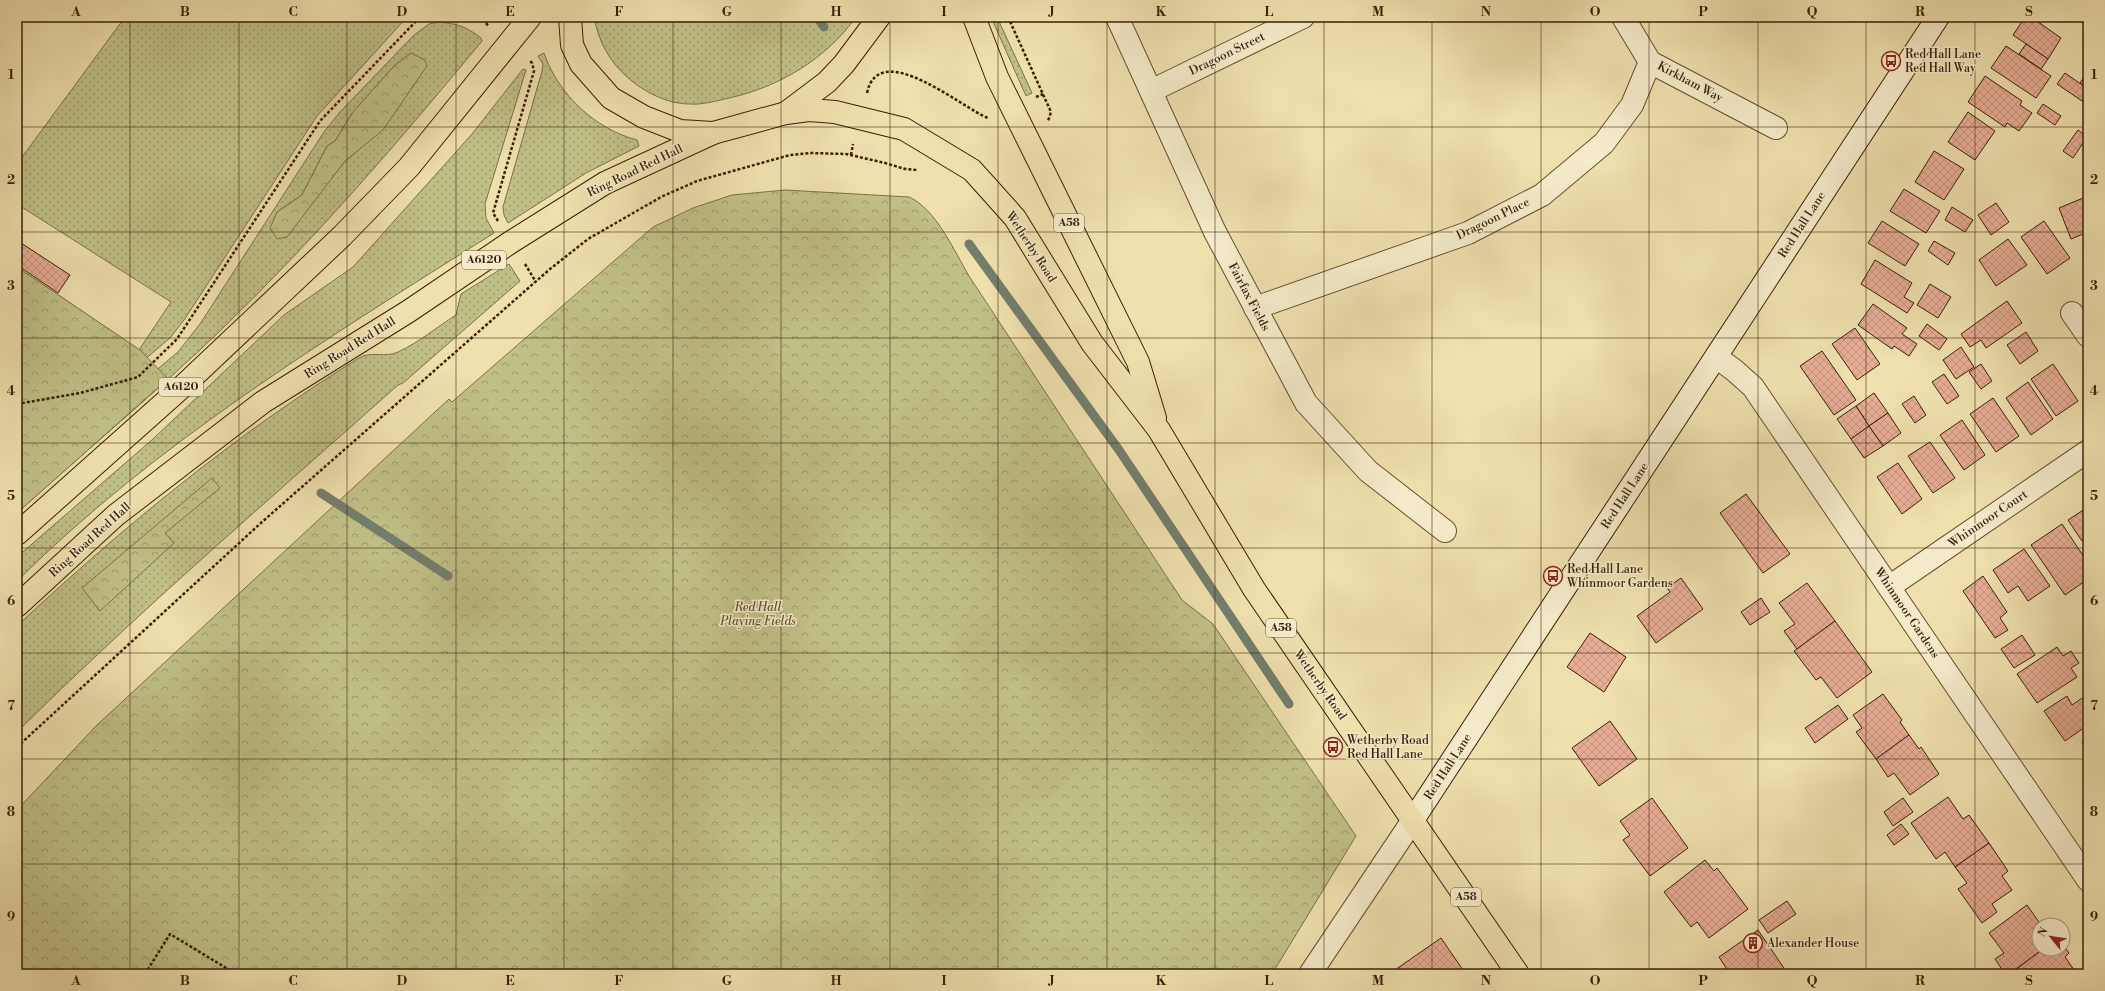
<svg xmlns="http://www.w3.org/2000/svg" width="2105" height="991" viewBox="0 0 2105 991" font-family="'Libre Bodoni',serif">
  <defs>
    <pattern id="grass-dots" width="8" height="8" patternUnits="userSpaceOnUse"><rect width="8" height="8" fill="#c0c086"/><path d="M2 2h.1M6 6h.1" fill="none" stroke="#9d9b6c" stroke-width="1.8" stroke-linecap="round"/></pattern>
    <pattern id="forest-crowns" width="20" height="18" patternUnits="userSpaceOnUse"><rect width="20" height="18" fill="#c0c086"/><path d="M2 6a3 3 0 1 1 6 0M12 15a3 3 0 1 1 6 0" fill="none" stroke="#9d9b6c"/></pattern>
    <pattern id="building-cross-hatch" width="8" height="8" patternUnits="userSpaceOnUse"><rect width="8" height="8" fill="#e7ad95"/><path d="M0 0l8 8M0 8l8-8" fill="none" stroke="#c7947f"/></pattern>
  </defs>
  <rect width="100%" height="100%" fill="#efe0ae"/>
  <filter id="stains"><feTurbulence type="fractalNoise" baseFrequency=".005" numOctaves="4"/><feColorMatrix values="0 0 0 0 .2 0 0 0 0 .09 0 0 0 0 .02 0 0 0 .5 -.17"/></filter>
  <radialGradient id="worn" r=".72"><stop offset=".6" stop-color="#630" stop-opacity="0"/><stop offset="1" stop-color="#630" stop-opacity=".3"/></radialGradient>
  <g fill="url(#grass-dots)" stroke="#7c7048" fill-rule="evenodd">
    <polygon points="125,17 407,17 317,116 184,320 170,338 130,372 17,341 17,267 139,350 171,302 17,204 17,164"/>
    <path d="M594 17H856C826 59 779 87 729 98 716 101 702 105 690 104 667 104 644 92 627 77 609 61 598 40 594 17Z"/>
    <polygon points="991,17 997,17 1032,93 1026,96"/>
    <path d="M438 22C456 23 467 27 481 38L482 41C400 140 316 238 223 328 157 392 85 451 17 513L140 384 178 352 200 324 324 132 340 112 413 36 429 24ZM353 112 363 146 345 161 325 186 277 212 302 195 327 146 335 141Z"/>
    <path d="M544 53C558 94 595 129 637 140L639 146 586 173 508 223 504 215 503 207 542 71 543 64 538 56Z"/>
    <path d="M523 69 526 70 485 204 486 218 494 233C328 338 157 442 17 581V557L153 439 284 315 353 267 472 134Z"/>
    <path d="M509 264 520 281 403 383 398 385C270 499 139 611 17 732V626C123 527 236 434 359 358 370 351 386 358 398 352 418 343 437 327 456 315L461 294Z"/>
  </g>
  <g fill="url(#forest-crowns)" stroke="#7c7048">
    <polygon points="411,53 425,60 427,66 383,130 345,161 287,237 277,239 270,228 277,212 302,195 327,146 335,141 353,112 394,66"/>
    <path d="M785 190 909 197C936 209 955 252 969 276L1182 600 1213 624 1356 836 1272 974H17V810L96 726 449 399 452 402 653 227 693 208 732 195Z"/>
    <polygon points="17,267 140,350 168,379 17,513"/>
    <polygon points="212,478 220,488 165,533 174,543 100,611 82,588"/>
  </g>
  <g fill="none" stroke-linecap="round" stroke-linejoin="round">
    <g stroke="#737e6d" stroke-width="9">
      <polyline points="817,17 824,27"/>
      <polyline points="969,244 1119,450 1289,704"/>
      <polyline points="321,493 448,576"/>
    </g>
  </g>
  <g fill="url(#building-cross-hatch)" stroke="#381f09">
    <polygon points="2025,17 2031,17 2061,38 2048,59 2013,35"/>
    <polygon points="2026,44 2048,59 2041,69 2019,54"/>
    <polygon points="2006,46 2051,76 2036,98 1991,68"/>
    <polygon points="2088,71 2088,89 2080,83"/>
    <polygon points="2065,73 2088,89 2088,105 2057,84"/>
    <polygon points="1985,76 2022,101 2020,105 2032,113 2019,131 2007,123 2005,127 1968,102"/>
    <polygon points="2043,104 2061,116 2055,125 2037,113"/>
    <polygon points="1968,112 1995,131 1975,160 1948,142"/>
    <polygon points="2078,130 2087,137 2073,158 2063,151"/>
    <polygon points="1934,151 1964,169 1944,200 1915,182"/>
    <polygon points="1904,189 1940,211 1926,233 1890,211"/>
    <polygon points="2088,196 2088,232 2071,239 2059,208"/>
    <polygon points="1996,203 2009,222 1991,235 1978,215"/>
    <polygon points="1952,207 1973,220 1965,232 1945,220"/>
    <polygon points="1882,221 1919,244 1905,266 1868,243"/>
    <polygon points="2044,221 2070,258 2047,274 2021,237"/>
    <polygon points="2008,239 2027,265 1996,286 1979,260"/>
    <polygon points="1934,241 1955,253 1948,265 1928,251"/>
    <polygon points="21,243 70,275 58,293 17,265 17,249"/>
    <polygon points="1875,260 1912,283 1904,297 1914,303 1907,313 1861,284"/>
    <polygon points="1930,284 1951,297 1938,318 1917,305"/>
    <polygon points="2007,301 2022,323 1986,348 1981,340 1970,347 1961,334"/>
    <polygon points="1873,304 1907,328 1902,334 1917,344 1909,356 1894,346 1892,349 1858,325"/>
    <polygon points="1927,324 1947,339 1939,350 1919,336"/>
    <polygon points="1855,328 1880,364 1857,380 1832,344"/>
    <polygon points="2026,332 2038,351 2020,364 2007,345"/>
    <polygon points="1961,347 1974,367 1956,379 1943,360"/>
    <polygon points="1822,351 1856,400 1834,415 1800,366"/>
    <polygon points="1981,364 1992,381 1981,389 1969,372"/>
    <polygon points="2053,364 2078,401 2056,416 2031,379"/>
    <polygon points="1944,374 1959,396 1947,404 1932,382"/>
    <polygon points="2028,382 2053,419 2031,435 2006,398"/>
    <polygon points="1874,393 1888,413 1869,426 1856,406"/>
    <polygon points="1914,396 1926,415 1915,423 1902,404"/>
    <polygon points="1993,398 2019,436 1996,452 1970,414"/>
    <polygon points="1856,406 1869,426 1851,439 1837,419"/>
    <polygon points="1888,413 1901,433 1883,446 1869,426"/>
    <polygon points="1962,420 1985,455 1964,470 1940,435"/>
    <polygon points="1869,426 1883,446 1864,458 1851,439"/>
    <polygon points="1930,442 1955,478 1933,493 1908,456"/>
    <polygon points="1898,463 1922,499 1902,514 1877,477"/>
    <polygon points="1746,494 1790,554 1763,573 1720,513"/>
    <polygon points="2088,507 2088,536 2082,541 2068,520"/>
    <polygon points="2062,524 2088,563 2088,579 2065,595 2031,545"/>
    <polygon points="2024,549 2050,586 2028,601 2018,586 2008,593 1993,570"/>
    <polygon points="1983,576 2007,612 2000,618 2008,630 1995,638 1963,591"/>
    <polygon points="1681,578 1703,609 1656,643 1637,616 1670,592 1667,588"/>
    <polygon points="1807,583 1835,621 1797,649 1784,631 1795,624 1779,603"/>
    <polygon points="1761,598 1770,612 1750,625 1741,612"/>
    <polygon points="1835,621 1872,672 1837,698 1821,677 1816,680 1794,651"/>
    <polygon points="1590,633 1626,657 1604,692 1567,667"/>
    <polygon points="2022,635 2035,655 2014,668 2001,649"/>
    <polygon points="2057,647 2063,656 2071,651 2079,663 2071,668 2077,677 2037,703 2017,674"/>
    <polygon points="1883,694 1902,720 1900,722 1909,735 1876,759 1856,732 1862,728 1853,715"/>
    <polygon points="2088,694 2088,725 2065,741 2044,711 2067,696 2072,705"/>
    <polygon points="1838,705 1848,719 1815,743 1805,728"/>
    <polygon points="1610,721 1637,759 1599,786 1572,748"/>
    <polygon points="1909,735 1919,749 1921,747 1939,774 1910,795 1894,773 1888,777 1876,759"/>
    <polygon points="2088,738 2088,752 2082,742"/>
    <polygon points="1948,797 1963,819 1969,815 1989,843 1955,867 1945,852 1936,859 1911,823"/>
    <polygon points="1652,798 1688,848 1650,876 1623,840 1630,835 1620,821"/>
    <polygon points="1903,798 1913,812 1893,826 1884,812"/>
    <polygon points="1901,824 1909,834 1894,845 1887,835"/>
    <polygon points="1989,843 2008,871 2002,876 2012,890 1992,904 1997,912 1982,923 1958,889 1967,883 1955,867"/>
    <polygon points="1705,860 1714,871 1717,868 1748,909 1709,938 1697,922 1691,927 1664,892"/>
    <polygon points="1787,901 1796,914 1768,933 1759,920"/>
    <polygon points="2027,905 2041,925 2039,925 2039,949 2043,949 2016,969 2005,974 1995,959 2004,953 1989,933"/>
    <polygon points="1758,930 1788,974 1730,974 1719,957"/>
    <polygon points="1441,938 1463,970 1458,974 1393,974 1392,972"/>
    <polygon points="2063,945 2069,953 2065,957 2077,974 2010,974 2043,949 2063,949"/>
  </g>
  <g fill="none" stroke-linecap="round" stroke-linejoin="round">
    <g stroke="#664f32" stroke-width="24">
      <g id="street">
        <polyline points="1117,17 1215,232 1306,403 1368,471 1445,531"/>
        <polyline points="1623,17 1650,62 1776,128"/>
        <polyline points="1151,91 1303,17"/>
        <polyline points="1255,308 1468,233 1542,195 1604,143 1632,105 1650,62"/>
        <polyline points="2072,313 2088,336"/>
        <polyline points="1716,357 1734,370 1753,387 2088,880"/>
        <polyline points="1889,587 2088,451"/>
        <polyline points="1310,974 1413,820"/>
      </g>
    </g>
    <g stroke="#381f09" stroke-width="24">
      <polyline id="secondary" points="1413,820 1938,17"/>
    </g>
    <g stroke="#381f09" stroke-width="24">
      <g id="primary">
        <polyline points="974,17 997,77 1138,362 1155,418"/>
        <polyline points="786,113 809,110 835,112 904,129 972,170 1015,218 1092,343 1159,430 1254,589 1518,974"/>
      </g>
    </g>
    <g stroke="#381f09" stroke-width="24">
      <g id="highway">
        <polyline points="570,17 572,45 581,64 611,98 644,117 680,131 713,133 786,113 827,82 844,64 879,17"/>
        <polyline points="17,534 182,387 342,236 409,167 530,17"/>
        <polyline points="17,606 116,515 263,402 409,311 511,242 605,183 713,133"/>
      </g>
    </g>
    <g stroke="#381f09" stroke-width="2.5" stroke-dasharray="3 2" stroke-linecap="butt">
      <polyline points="478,17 489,26"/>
      <polyline points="1008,17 1051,112 1048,121"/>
      <polyline points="486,23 490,17"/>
      <path d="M867 93C879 37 962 108 988 118"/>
      <polyline points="1036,97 1043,94"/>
      <polyline points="851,155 853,144"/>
      <polyline points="498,221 493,213 534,71 532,63 529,60"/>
      <polyline points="525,264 536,282"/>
      <polyline points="17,404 80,393 138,377 177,339 320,121 420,17"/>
      <polyline points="17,747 262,522 550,269 588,239 661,197 697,181 790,155 810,153 846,154 885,163 905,169 918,170"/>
      <polyline points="145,974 170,934 236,974"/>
    </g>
    <use href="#street" stroke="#f5ebca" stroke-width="22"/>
    <use href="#secondary" stroke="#f5ebca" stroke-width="22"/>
    <use href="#primary" stroke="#efe0ae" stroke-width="22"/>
    <use href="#highway" stroke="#efe0ae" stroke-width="22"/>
  </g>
  <path fill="none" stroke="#381f09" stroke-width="1" stroke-opacity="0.55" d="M130 17V974M239 17V974M347 17V974M456 17V974M564 17V974M673 17V974M781 17V974M890 17V974M998 17V974M1107 17V974M1215 17V974M1324 17V974M1432 17V974M1541 17V974M1649 17V974M1758 17V974M1866 17V974M1975 17V974M17 127H2088M17 232H2088M17 338H2088M17 443H2088M17 548H2088M17 653H2088M17 759H2088M17 864H2088"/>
  <defs>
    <g id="bus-ring" transform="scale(1)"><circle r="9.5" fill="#f5ebca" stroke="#8f2418" stroke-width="1.5"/><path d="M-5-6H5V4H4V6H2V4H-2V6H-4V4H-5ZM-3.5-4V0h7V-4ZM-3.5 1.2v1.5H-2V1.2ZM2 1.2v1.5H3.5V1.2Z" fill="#8f2418"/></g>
    <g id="building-ring" transform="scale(1)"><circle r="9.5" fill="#f5ebca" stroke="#8f2418" stroke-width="1.5"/><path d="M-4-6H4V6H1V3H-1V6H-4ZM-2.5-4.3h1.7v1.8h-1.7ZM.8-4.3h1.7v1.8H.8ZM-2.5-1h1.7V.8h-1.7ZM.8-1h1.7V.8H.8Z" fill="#8f2418"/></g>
  </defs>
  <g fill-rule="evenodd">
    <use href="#bus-ring" x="1891" y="61"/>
    <use href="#bus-ring" x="1553" y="576"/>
    <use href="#bus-ring" x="1333" y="747"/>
    <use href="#building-ring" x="1753" y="943"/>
  </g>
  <g text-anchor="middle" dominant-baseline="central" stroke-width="3" stroke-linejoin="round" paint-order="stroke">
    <g fill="#f5ebca" stroke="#715c43" stroke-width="1">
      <rect x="1054" y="214" width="30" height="18" rx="3"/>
      <rect x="462" y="251" width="44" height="18" rx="3"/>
      <rect x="159" y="378" width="44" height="18" rx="3"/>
      <rect x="1266" y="619" width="30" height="18" rx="3"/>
      <rect x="1451" y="888" width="30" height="18" rx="3"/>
    </g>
    <g font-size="11" font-weight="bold" fill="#381f09">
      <text x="1069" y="223">A58</text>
      <text x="484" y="260">A6120</text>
      <text x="181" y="387">A6120</text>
      <text x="1281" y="628">A58</text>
      <text x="1466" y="897">A58</text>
    </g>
    <g font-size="12" fill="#381f09" stroke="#f5ebca">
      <text transform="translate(1227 54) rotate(-26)">Dragoon Street</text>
      <text transform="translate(1690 82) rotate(28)">Kirkham Way</text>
      <text transform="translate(635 171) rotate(-26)">Ring Road Red Hall</text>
      <text transform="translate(1493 219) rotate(-26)">Dragoon Place</text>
      <text transform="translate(1802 225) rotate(-57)">Red Hall Lane</text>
      <text transform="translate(1031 247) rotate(57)">Wetherby Road</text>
      <text transform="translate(1249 297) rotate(62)">Fairfax Fields</text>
      <text transform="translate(350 348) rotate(-32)">Ring Road Red Hall</text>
      <text transform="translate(1625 496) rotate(-57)">Red Hall Lane</text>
      <text transform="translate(1988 519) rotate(-34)">Whinmoor Court</text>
      <text transform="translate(90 540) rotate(-42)">Ring Road Red Hall</text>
      <text transform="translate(1907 613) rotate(56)">Whinmoor Gardens</text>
      <text transform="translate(1320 685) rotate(55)">Wetherby Road</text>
      <text transform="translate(1448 767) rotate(-57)">Red Hall Lane</text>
    </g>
    <g font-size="12" fill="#381f09" stroke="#f5ebca" text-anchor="start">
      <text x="1905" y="54">Red Hall Lane<tspan x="1905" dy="14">Red Hall Way</tspan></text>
      <text x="1567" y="569">Red Hall Lane<tspan x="1567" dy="14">Whinmoor Gardens</tspan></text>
      <text x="1347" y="740">Wetherby Road<tspan x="1347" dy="14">Red Hall Lane</tspan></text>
      <text x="1767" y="943">Alexander House</text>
    </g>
    <g font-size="12" font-style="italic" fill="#614f2e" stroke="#f5ebca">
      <text x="758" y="607">Red Hall<tspan x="758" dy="14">Playing Fields</tspan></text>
    </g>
  </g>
  <rect width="2105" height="991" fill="none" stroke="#efe0ae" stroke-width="44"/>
  <g transform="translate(2051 937) rotate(300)"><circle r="19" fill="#f5ebca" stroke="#a9997d"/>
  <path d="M0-3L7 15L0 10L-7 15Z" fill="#8f2418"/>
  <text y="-6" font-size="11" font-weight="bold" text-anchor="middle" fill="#381f09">N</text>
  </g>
  <rect x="22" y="22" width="2061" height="947" fill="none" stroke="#381f09" stroke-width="1.5"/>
  <g font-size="13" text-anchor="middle" font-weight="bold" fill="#381f09">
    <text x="76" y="16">A</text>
    <text x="185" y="16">B</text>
    <text x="293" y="16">C</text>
    <text x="402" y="16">D</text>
    <text x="510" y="16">E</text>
    <text x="619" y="16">F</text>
    <text x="727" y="16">G</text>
    <text x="836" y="16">H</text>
    <text x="944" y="16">I</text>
    <text x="1052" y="16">J</text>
    <text x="1161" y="16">K</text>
    <text x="1269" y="16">L</text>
    <text x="1378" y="16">M</text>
    <text x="1486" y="16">N</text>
    <text x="1595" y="16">O</text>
    <text x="1703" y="16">P</text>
    <text x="1812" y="16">Q</text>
    <text x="1920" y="16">R</text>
    <text x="2029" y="16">S</text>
    <text x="11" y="79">1</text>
    <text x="2094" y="79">1</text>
    <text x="11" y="184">2</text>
    <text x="2094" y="184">2</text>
    <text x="11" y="290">3</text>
    <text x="2094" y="290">3</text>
    <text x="11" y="395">4</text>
    <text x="2094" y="395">4</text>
    <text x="11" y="500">5</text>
    <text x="2094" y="500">5</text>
    <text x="11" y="605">6</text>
    <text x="2094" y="605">6</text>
    <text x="11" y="710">7</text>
    <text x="2094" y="710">7</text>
    <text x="11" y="816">8</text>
    <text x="2094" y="816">8</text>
    <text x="11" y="921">9</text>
    <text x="2094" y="921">9</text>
    <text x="76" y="985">A</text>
    <text x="185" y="985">B</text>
    <text x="293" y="985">C</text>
    <text x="402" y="985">D</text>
    <text x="510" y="985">E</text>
    <text x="619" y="985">F</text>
    <text x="727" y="985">G</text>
    <text x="836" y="985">H</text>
    <text x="944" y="985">I</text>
    <text x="1052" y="985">J</text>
    <text x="1161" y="985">K</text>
    <text x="1269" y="985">L</text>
    <text x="1378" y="985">M</text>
    <text x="1486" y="985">N</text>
    <text x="1595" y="985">O</text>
    <text x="1703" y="985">P</text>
    <text x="1812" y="985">Q</text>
    <text x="1920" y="985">R</text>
    <text x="2029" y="985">S</text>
  </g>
  <rect width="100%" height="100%" filter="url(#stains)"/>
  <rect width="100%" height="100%" fill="url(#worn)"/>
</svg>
